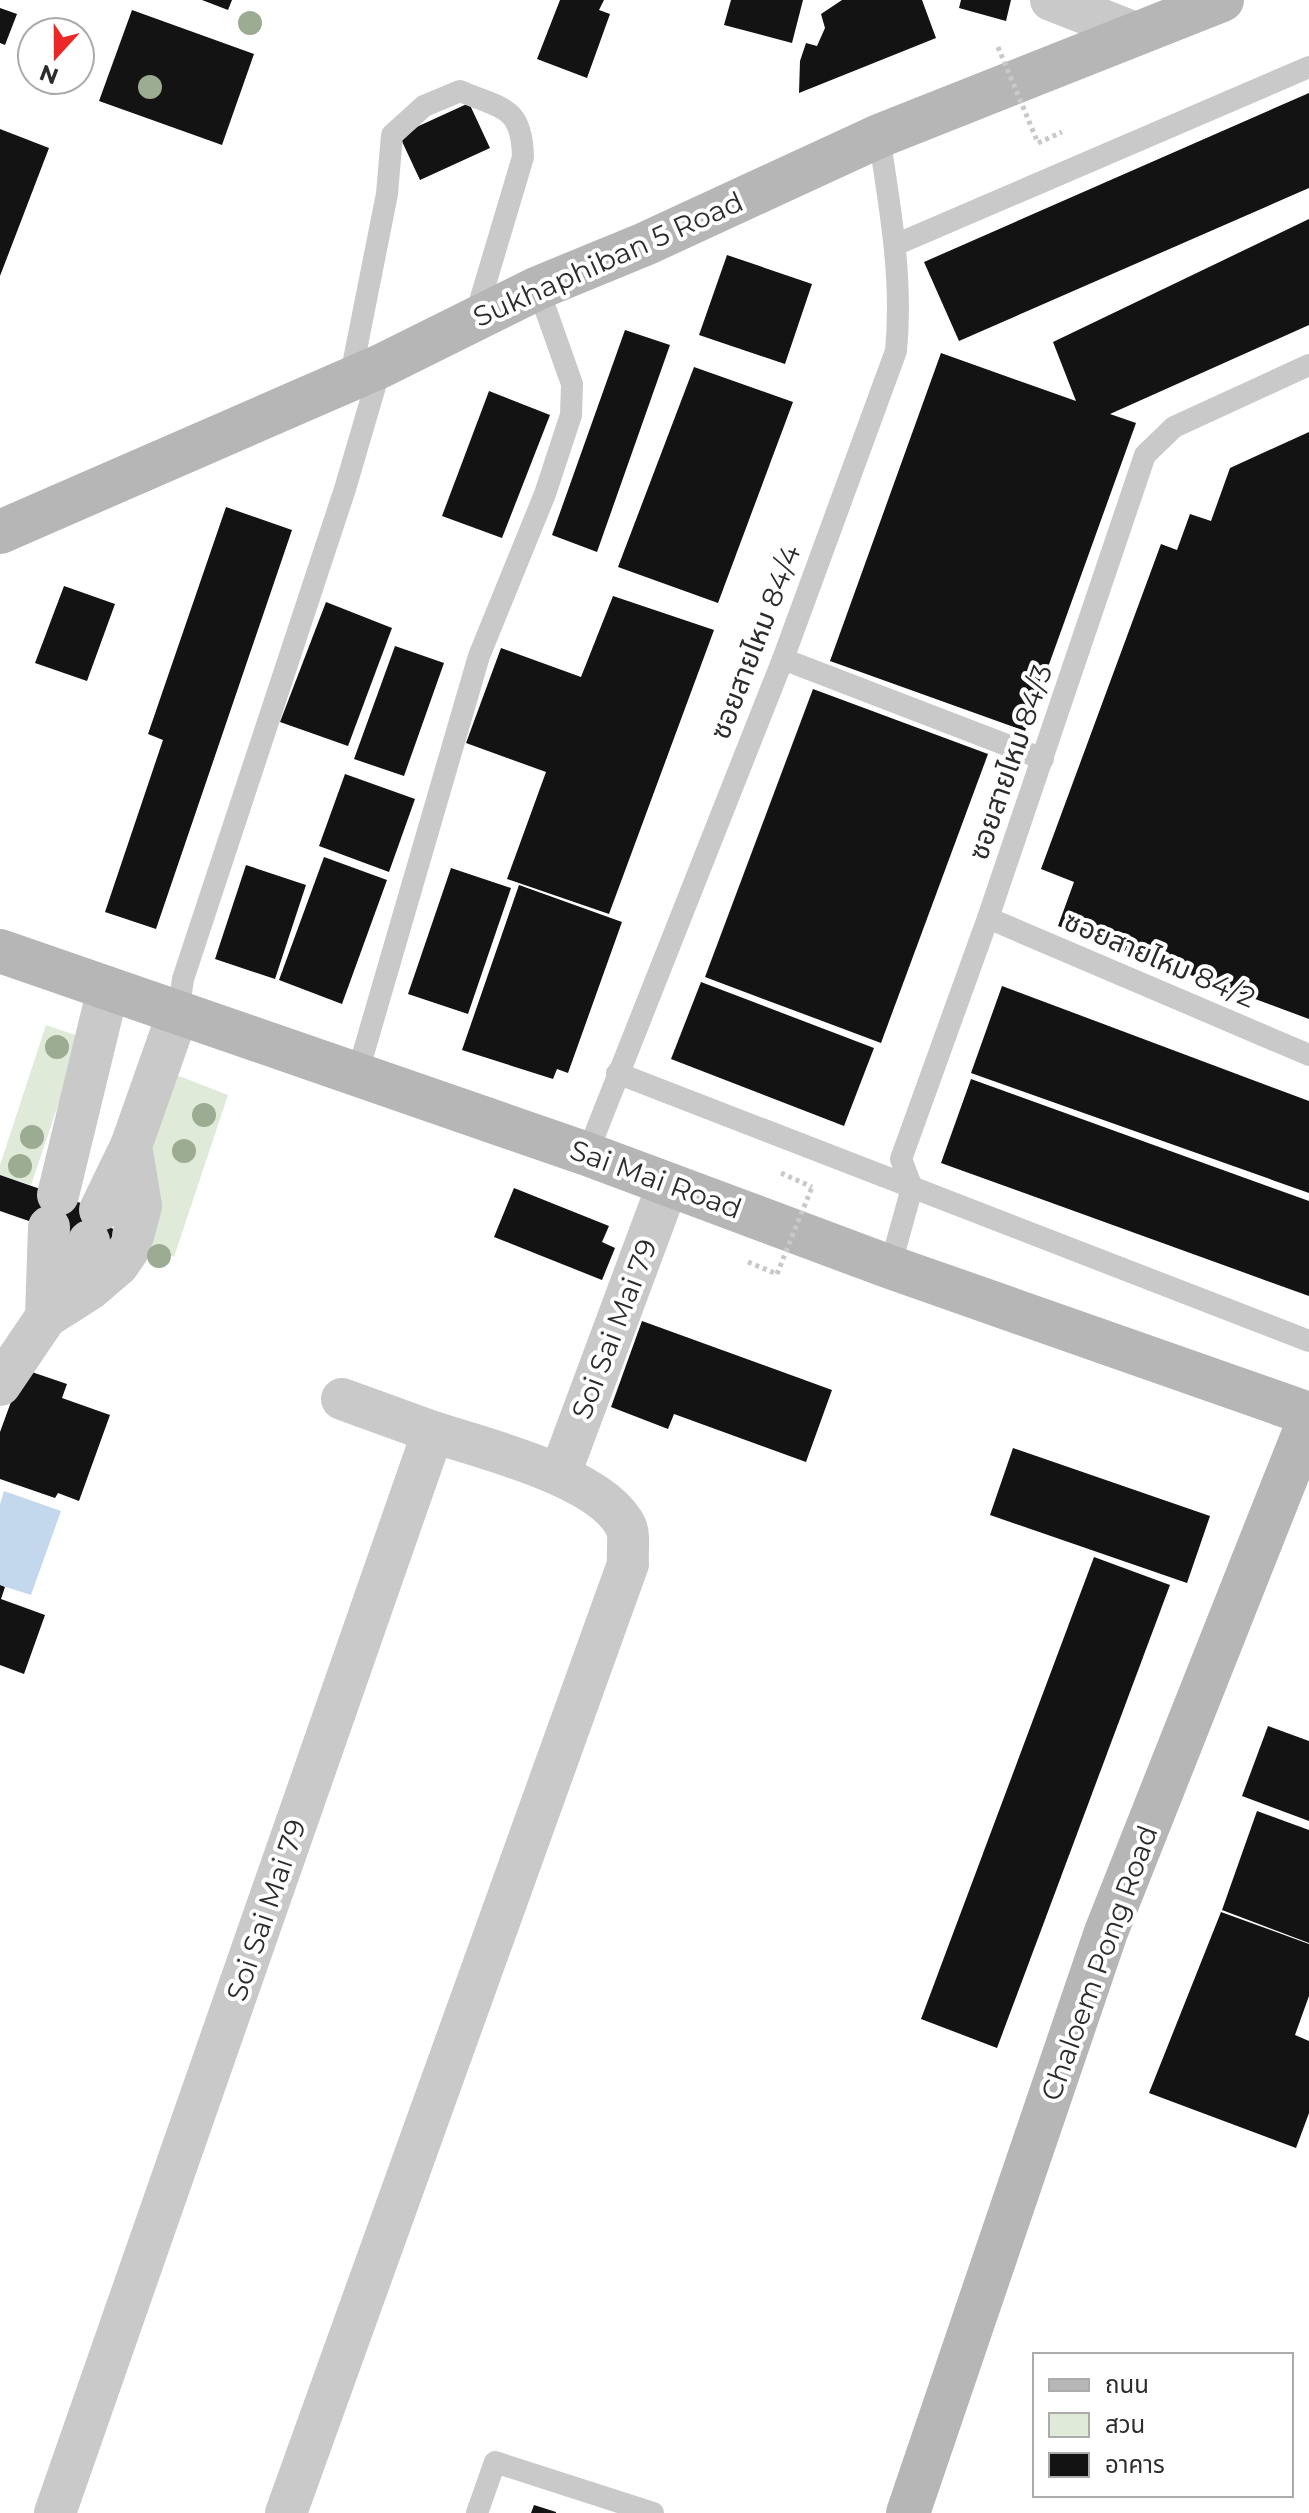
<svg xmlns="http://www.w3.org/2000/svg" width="1309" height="2513" viewBox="0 0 1309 2513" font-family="Montserrat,'Noto Sans Thai',sans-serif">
  <rect width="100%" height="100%" fill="#fff"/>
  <g fill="#e0ead8">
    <polygon points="46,1025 81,1037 31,1185 0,1175 0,1165"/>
    <polygon points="174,1074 228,1095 174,1257 147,1247 148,1157"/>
  </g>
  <polygon fill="#c3d8ec" points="4,1491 61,1511 31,1595 0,1585 0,1504"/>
  <g fill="#131313">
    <polygon points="202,0 232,0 228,10"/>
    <polygon points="560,0 604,0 599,10 610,14 587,78 537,59"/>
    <polygon points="731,0 803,0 792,43 724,25"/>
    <polygon points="842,0 922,0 936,38 799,93 800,61 806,43 817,46 825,28 821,14"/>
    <polygon points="961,0 1011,0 1006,21 959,8"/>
    <polygon points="0,8 17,14 5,45 0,43"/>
    <polygon points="132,10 254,54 222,145 99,101"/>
    <polygon points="1309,93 1309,188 959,341 924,262"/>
    <polygon points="469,103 490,148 420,180 399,135"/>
    <polygon points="0,129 49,148 0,276"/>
    <polygon points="1309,219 1309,325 1110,414 1136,423 1025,731 830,661 941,353 1076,401 1053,342"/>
    <polygon points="727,255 812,284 785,364 699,335"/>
    <polygon points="625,330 670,345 597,552 552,535"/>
    <polygon points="694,367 793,402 718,603 618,567"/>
    <polygon points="489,391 550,415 502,538 442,516"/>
    <polygon points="1309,432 1309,1019 1058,926 1074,882 1041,869 1161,544 1177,550 1190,514 1211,521 1230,468"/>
    <polygon points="226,507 292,530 156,929 105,912 163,740 148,734"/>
    <polygon points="64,586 115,604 87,681 35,663"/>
    <polygon points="613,596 714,630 609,914 507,879 546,772 466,743 501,648 581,677"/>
    <polygon points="326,602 392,628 348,746 280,722"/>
    <polygon points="395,646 444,663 404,776 354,759"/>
    <polygon points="813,689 988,754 881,1043 705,977"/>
    <polygon points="345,774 415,799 389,872 319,846"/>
    <polygon points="324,857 387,880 342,1004 279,980"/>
    <polygon points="246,865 306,885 275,979 215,959"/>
    <polygon points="451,868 511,888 468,1014 408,994"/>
    <polygon points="519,885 622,922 568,1073 557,1069 553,1079 462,1050"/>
    <polygon points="701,982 874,1048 844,1126 671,1059"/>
    <polygon points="1002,986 1309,1101 1309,1193 971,1073"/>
    <polygon points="971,1079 1309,1201 1309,1296 941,1163"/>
    <polygon points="0,1175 115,1215 111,1228 148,1241 104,1247 0,1211"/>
    <polygon points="514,1188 609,1226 602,1242 615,1248 602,1280 494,1237"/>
    <polygon points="642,1321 832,1390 806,1462 674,1414 668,1429 611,1407"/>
    <polygon points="23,1369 67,1384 62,1398 110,1415 79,1501 58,1493 55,1498 0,1479 0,1432"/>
    <polygon points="1013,1448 1210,1516 1187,1583 990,1515"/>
    <polygon points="1094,1557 1170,1585 997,2048 921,2019"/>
    <polygon points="0,1585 5,1587 1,1599 45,1615 24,1674 0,1665"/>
    <polygon points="1268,1726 1309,1741 1309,1821 1242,1796"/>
    <polygon points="1257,1811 1309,1830 1309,1943 1222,1910"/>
    <polygon points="1221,1912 1309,1944 1309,1996 1295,2035 1309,2041 1309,2113 1296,2148 1149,2093"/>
    <polygon points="534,2505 556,2512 556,2513 531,2513"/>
  </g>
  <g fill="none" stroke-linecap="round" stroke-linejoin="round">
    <g stroke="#c9c9c9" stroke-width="5" stroke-dasharray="4 4" stroke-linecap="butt">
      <polyline points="1038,143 1062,132"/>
      <polyline points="781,1173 812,1187"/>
      <polyline points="748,1262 777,1274"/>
    </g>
    <g stroke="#c9c9c9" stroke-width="22">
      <polyline points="895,245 1309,67"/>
      <path d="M350 380 387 194 392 135 424 106 460 91C502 109 522 106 523 157L475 318"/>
      <polyline points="783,659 1043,759"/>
      <polyline points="988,918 1309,1055"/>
      <polyline points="178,1013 183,979 345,489 381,366"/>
      <polyline points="617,1073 1309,1341"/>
      <polyline points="357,1075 479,656 545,494 571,415 572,384 538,288"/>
      <path d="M587 1154 783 659 896 351C903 278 890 208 879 136"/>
      <polyline points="890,1267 912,1188 901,1159 988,918 1145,455 1174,427 1309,365"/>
      <polyline points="477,2513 495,2462 653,2513"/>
    </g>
    <g stroke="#c9c9c9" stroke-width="42">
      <polyline points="1051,0 1138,34"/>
      <polyline points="58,1195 108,989"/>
      <polyline points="100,1210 131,1146"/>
      <polyline points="133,1236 141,1206 131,1146 178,1013"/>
      <polyline points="68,1303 89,1241"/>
      <polyline points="46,1317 49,1227"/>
      <polyline points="0,1385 46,1317 90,1289 118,1265 129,1249"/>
      <polyline points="342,1399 433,1432"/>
      <polyline points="560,1474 668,1184"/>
      <path d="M55 2513 433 1432C482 1448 603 1477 626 1527 630 1536 627 1553 628 1564L286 2513"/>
    </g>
    <g stroke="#b6b6b6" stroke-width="44">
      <polyline points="0,532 381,366 538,288 645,244 879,136 1222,0"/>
      <polyline points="0,951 587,1154 890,1267 1309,1414"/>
      <polyline points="908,2513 1106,1932 1309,1420"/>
    </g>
    <g stroke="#c9c9c9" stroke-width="5" stroke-dasharray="4 4" stroke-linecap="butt">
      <polyline points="998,47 1038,143"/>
      <polyline points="777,1274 812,1187"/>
    </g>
  </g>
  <g fill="#9bac92">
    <circle cx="250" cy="23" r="12"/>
    <circle cx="150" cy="87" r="12"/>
    <circle cx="57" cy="1047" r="12"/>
    <circle cx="204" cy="1115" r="12"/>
    <circle cx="32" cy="1137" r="12"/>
    <circle cx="184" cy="1151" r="12"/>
    <circle cx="20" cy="1166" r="12"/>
    <circle cx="159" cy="1256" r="12"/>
  </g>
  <g text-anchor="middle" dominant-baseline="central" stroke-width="8" stroke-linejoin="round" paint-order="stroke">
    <g font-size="28" fill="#2c2c2c" stroke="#fff">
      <text transform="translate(608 259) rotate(-24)">Sukhaphiban 5 Road</text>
      <text transform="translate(755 642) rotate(-69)">ซอยสายไหม 84/4</text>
      <text transform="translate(1010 762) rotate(-71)">ซอยสายไหม 84/3</text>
      <text transform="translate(1160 959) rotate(23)">ซอยสายไหม 84/2</text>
      <text transform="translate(656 1179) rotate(20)">Sai Mai Road</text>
      <text transform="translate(614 1329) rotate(-69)">Soi Sai Mai 79</text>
      <text transform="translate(266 1910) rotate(-71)">Soi Sai Mai 79</text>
      <text transform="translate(1099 1963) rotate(-70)">Chaloem Pong Road</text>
    </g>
  </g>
  <rect x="1033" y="2353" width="260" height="144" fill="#ffffff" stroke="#ababab" stroke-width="2"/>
  <rect x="1049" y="2379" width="40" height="12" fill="#b6b6b6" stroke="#ababab" stroke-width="2"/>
  <text x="1105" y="2393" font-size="24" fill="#2c2c2c">ถนน</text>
  <rect x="1049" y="2413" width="40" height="24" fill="#e0ead8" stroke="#ababab" stroke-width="2"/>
  <text x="1105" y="2433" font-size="24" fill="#2c2c2c">สวน</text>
  <rect x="1049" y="2453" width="40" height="24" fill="#131313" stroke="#ababab" stroke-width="2"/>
  <text x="1105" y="2473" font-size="24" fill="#2c2c2c">อาคาร</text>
  <g transform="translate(56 56) rotate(201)"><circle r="38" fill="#ffffff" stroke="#ababab" stroke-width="2"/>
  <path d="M0-6L14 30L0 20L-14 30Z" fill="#eb2825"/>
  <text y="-12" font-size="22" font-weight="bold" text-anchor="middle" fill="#2c2c2c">N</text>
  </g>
</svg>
